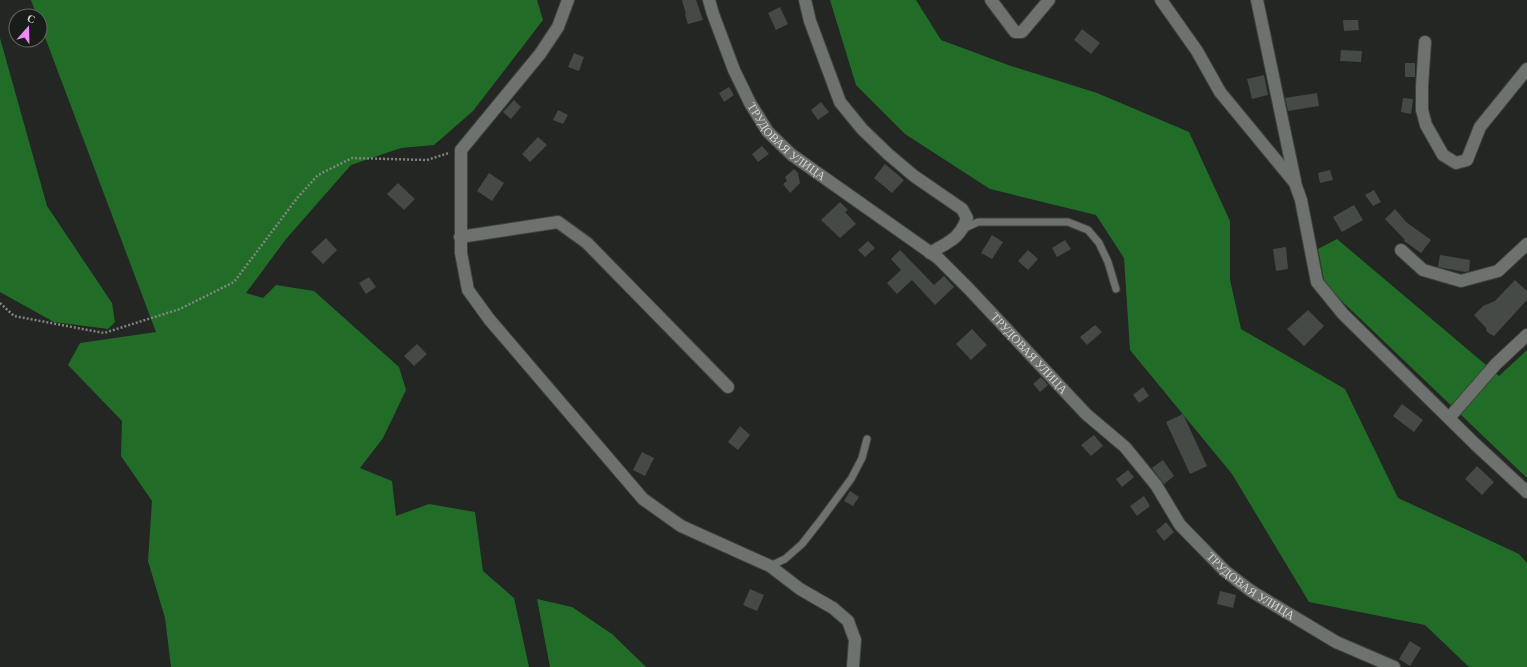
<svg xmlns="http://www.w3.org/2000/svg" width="1527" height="667" viewBox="0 0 1527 667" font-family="Georgia,serif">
  <rect width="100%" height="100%" fill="#232623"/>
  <g fill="#216d27">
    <polygon points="31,0 537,0 543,20 473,111 434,145 401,148 351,165 286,239 246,293 263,298 276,285 314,291 399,367 406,390 383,438 360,468 392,481 396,516 429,504 475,512 483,571 514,598 529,667 171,667 165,618 148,561 152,501 121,456 122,421 68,365 80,343 156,332 40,24 40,16 37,16"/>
    <polygon points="830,0 916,0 941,40 1011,66 1097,93 1189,132 1230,221 1230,280 1241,329 1345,389 1398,498 1519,554 1527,563 1527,667 1469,667 1425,625 1309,602 1232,474 1130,350 1124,258 1096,215 990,189 905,134 856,85"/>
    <polygon points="0,38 47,206 112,303 115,322 108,329 54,322 0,292"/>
    <polygon points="1337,239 1499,376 1527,350 1527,478 1325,285 1318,249"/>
    <polygon points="537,599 572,607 612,634 646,667 550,667"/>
  </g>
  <g fill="#464a46">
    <polygon points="682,0 696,0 703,20 688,24 685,15 686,14"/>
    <polygon points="780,7 788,24 776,30 768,13"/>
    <polygon points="1343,20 1358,20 1359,30 1344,31"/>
    <polygon points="1082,29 1100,43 1091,54 1074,40"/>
    <polygon points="1341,50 1362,51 1361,62 1340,61"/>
    <polygon points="574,53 584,57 579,71 568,67"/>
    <rect x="1405" y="63" width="10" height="14"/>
    <polygon points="1264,75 1268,95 1252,99 1247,79"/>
    <polygon points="729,87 734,95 724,102 719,93"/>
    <polygon points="1317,93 1319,106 1288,111 1285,98"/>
    <polygon points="1403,98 1413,99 1411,114 1401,112"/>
    <polygon points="514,100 521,107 511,119 503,112"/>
    <polygon points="821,102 829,112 818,120 811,110"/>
    <polygon points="558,110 568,115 563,124 553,120"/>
    <polygon points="538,137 547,145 530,162 522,154"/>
    <polygon points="762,146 769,154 758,162 752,154"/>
    <polygon points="885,164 904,180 892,193 874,178"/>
    <polygon points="794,169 798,173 800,183 790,193 783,184 787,181 785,177"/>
    <polygon points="1330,170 1333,180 1320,183 1318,173"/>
    <polygon points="489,173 504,183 492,201 477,191"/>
    <polygon points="398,183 415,199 404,210 387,194"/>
    <polygon points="1374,190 1381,202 1373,206 1365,195"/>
    <polygon points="840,202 848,210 845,212 856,224 840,238 821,220"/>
    <polygon points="1354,205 1363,220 1342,232 1333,217"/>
    <polygon points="1395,209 1406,222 1431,240 1421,253 1404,241 1405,240 1385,219"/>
    <polygon points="992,235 1003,242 992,259 981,253"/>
    <polygon points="326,238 337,250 323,264 311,252"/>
    <polygon points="1065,240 1071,249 1057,257 1052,248"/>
    <polygon points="868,241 875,248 865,257 858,250"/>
    <polygon points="1286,247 1288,269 1276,271 1273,249"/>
    <polygon points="900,250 934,285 944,276 954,287 935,305 912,280 897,294 887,283 901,270 891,259"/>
    <polygon points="1028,250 1038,259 1028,270 1018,261"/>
    <polygon points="1440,255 1470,260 1469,271 1465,272 1438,267"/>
    <polygon points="369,277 376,287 366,294 359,283"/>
    <polygon points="1515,280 1527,291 1527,300 1494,336 1487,332 1486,328 1474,315 1483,306 1495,301"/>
    <polygon points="1308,310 1324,326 1304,346 1287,329"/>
    <polygon points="1095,325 1102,332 1087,345 1080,337"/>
    <polygon points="972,329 987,345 971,360 956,344"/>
    <polygon points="417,344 427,354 414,366 404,356"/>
    <polygon points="1041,377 1048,385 1040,392 1033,384"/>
    <polygon points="1143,387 1149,396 1139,403 1133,395"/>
    <polygon points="1402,404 1423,420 1414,432 1393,416"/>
    <polygon points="1183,414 1207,466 1190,474 1166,422"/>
    <polygon points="740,426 750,435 738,450 728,442"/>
    <polygon points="1094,435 1103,446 1091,456 1081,445"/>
    <polygon points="642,452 654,458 645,476 633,470"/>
    <polygon points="1163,460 1174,476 1164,484 1152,468"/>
    <polygon points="1477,466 1494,482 1482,495 1465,479"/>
    <polygon points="1128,470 1134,477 1122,487 1116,479"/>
    <polygon points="850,491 859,497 853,506 844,501"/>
    <polygon points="1144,496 1150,506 1137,516 1130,506"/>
    <polygon points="1166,522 1174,532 1164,541 1156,531"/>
    <polygon points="750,589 764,595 757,611 743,605"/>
    <polygon points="1220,591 1236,595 1233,608 1217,604"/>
    <polygon points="1410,641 1421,648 1410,666 1399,659"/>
  </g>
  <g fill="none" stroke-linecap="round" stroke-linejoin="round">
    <g stroke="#3f423f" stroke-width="9">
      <g id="service">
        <polyline points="963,229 978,222 1068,222 1088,230 1099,243 1108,262 1116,289"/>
        <polyline points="770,566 785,559 802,544 820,521 851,479 862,458 867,439"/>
      </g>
    </g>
    <g stroke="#3f423f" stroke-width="14">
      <g id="minor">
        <polyline points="568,0 558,27 540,54 461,150 461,253 468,290 489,319 643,499 681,526 770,566 800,589 833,608 848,621 855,640 853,667"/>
        <path id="s1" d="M709 0 713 14 734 70 750 103 768 132 792 155 938 258 969 289 1086 414 1125 447 1156 485 1180 525 1225 571 1251 591 1336 642 1394 667"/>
        <path d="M805 0 810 21 840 102 862 129 888 154 914 176 962 209 967 218C960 239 948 242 930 253"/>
        <polyline points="991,0 1015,32 1022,32 1049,0"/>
        <polyline points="1161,0 1197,51 1220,92 1295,183 1301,200 1317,282 1343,314 1475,444 1527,492"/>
        <polyline points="1257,0 1295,181"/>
        <polyline points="1425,42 1422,86 1422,110 1426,125 1443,155 1456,163 1467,160 1480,127 1527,69"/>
        <polyline points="460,237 558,222 587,243 728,387"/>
        <polyline points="1401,250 1423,270 1461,281 1498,271 1527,244"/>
        <polyline points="1449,418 1496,364 1527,335"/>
      </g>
    </g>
    <polyline stroke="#818381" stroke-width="2.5" stroke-dasharray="2 2" stroke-linecap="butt" points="0,303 14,316 104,333 180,309 234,282 298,197 318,175 352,158 427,160 449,153"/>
    <use href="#service" stroke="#6e726e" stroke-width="7"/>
    <use href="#minor" stroke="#6e726e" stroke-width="12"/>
  </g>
  <g text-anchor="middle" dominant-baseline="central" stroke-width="3" stroke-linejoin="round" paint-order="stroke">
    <g font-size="12" fill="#d1d3d1" stroke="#191d19">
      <text stroke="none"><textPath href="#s1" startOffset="165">ТРУДОВАЯ УЛИЦА</textPath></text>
      <text stroke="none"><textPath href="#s1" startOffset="489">ТРУДОВАЯ УЛИЦА</textPath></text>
      <text stroke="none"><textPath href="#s1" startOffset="813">ТРУДОВАЯ УЛИЦА</textPath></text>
    </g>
  </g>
  <g transform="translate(28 28) rotate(20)"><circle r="19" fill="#191d19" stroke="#636663"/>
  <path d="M0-3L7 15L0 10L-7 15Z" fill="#ef8bf7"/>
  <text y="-6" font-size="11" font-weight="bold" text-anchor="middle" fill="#d1d3d1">С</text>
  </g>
</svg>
